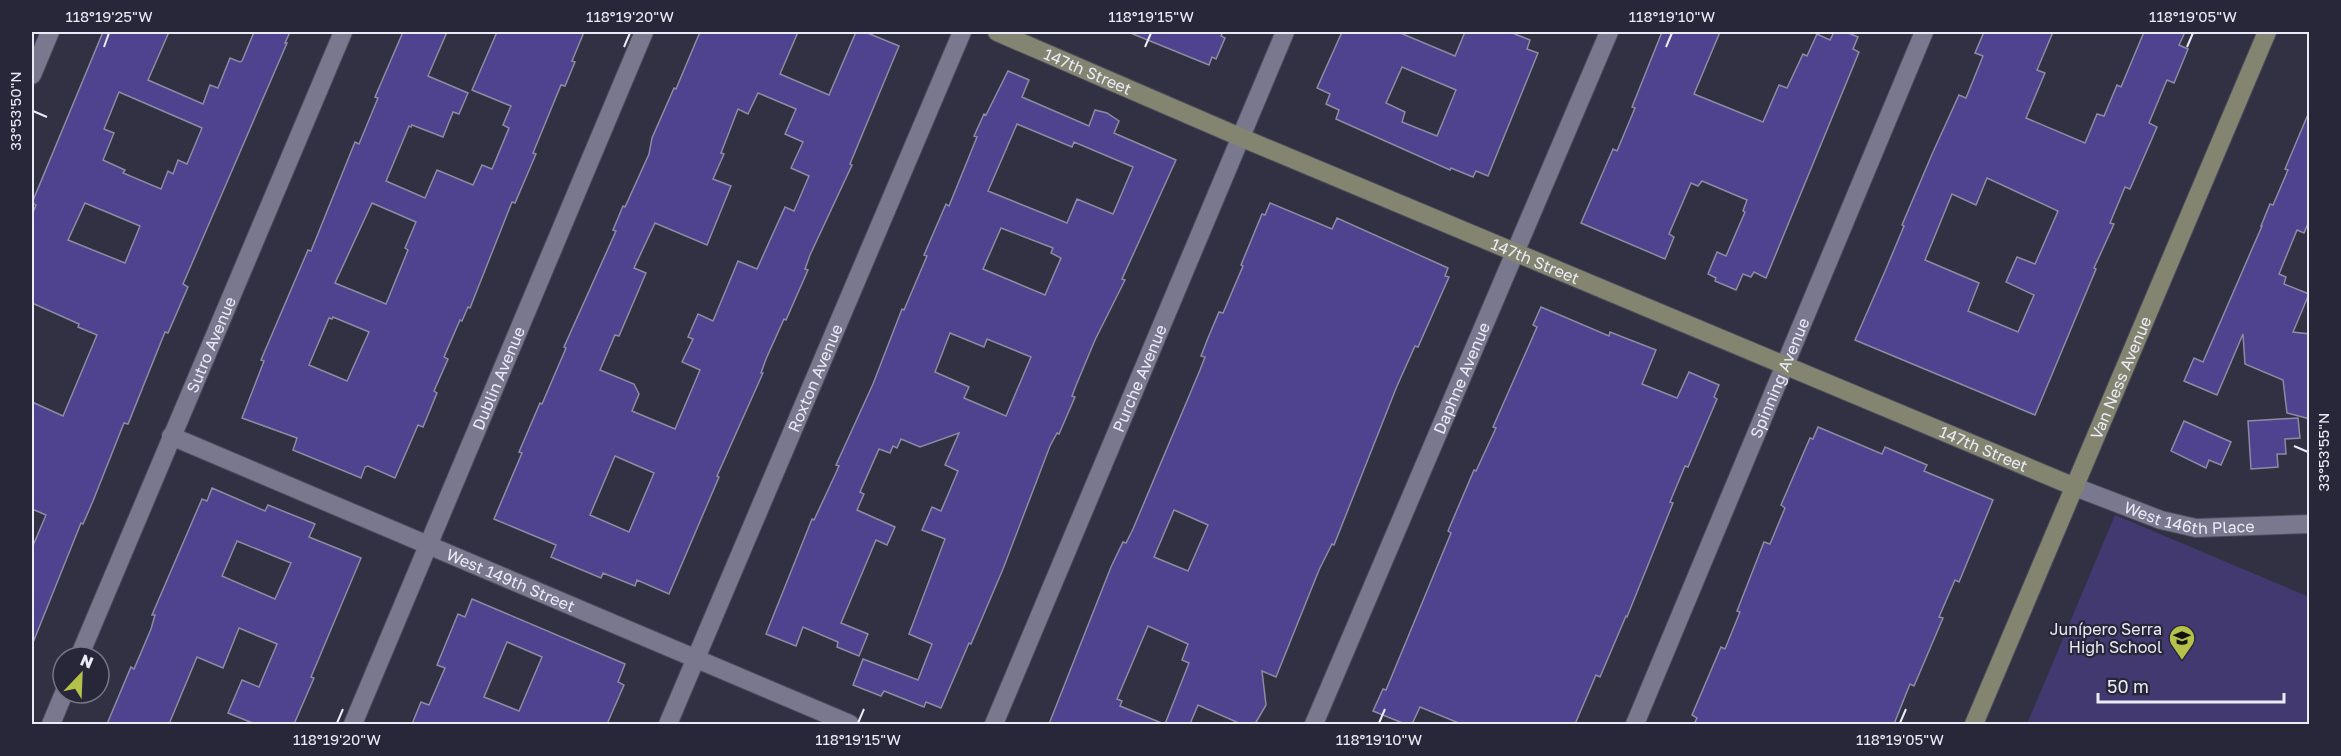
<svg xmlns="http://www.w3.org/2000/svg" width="2341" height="756" viewBox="0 0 2341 756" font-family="'Golos Text',sans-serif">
  <rect width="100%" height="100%" fill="#323043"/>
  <polygon fill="#423970" points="2115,515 2309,597 2309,724 2027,724"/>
  <g fill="#4f428f" stroke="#8d8ba2" stroke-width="1.5" fill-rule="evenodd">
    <path d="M103 32H169L148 80 203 104 210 85 218 88 230 58 240 62 242 61 254 32H290L285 43H287L183 284 188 287 168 333 165 332 128 424 124 423 93 501 83 524 81 523 32 645V548L46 515 32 509V402L63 416 97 335 78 327 79 324 32 303V215L36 205 32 203ZM119 92 202 128 187 164 178 160 173 174 168 171 161 189 123 173 125 170 103 160 114 133 104 129ZM85 203 140 226 125 263 68 240Z"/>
    <path d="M403 32H447L428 76 468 93 459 114 453 112 443 137 412 125 411 127 409 126 386 181 425 198 437 170 473 185 482 165 492 169 509 128 503 125 511 106 472 90 497 32H584L572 61 575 62 565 86 561 85 533 153 536 154 515 203 512 202 470 308 468 307 462 321 460 320 444 357 448 359 434 391 437 393 423 427 418 425 395 478 368 466 365 467 361 478 293 450 297 438 242 418 264 361 261 360 308 250 311 251 355 142 359 144 378 98 375 97ZM372 203 416 222 405 248 408 250 386 304 335 283ZM333 317 369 332 347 381 309 365 329 318 332 319Z"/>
    <path d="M700 32H798L780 74 829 95 856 32H865L899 46 850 164 852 165 810 255 805 269 808 270 786 320 784 319 766 359 761 373H763L717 476 719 477 669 594 637 580 635 586 603 573 601 578 551 557 556 545 494 519 522 453 519 452 540 403 542 404 566 348 564 347 616 231 613 230 623 206 625 207 649 154 652 138 674 88 676 89ZM758 93 796 109 785 134 803 142 791 168 809 176 794 211 785 207 757 269 738 261 713 321 698 314 688 337 693 339 682 362 700 370 675 429 632 411 639 394 634 384 600 370 615 335 619 336 646 273 634 268 655 223 707 245 731 186 713 179 724 154 721 153 738 109 748 114ZM615 456 654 473 629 532 590 515Z"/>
    <polygon points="1128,32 1223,32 1221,36 1225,38 1216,59 1212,57 1209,65"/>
    <path d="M1342 32H1398L1455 56 1465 32H1510L1530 40 1527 49 1538 53 1488 176 1476 171 1473 177 1451 168 1450 170 1336 119 1339 110 1326 104 1330 94 1317 88ZM1402 67 1456 90 1437 136 1402 122 1405 112 1386 103Z"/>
    <polygon points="1662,32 1720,32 1694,94 1763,122 1779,85 1787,88 1803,54 1807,56 1817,34 1830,40 1834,32 1846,32 1858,37 1853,49 1859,52 1766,278 1754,272 1751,277 1743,274 1736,290 1715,281 1716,278 1708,274 1717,252 1726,256 1745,212 1743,211 1747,200 1702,181 1698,186 1691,183 1669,234 1674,237 1665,259 1581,223 1613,149 1617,151 1635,108 1632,107"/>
    <path d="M1984 32H2053L2037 70 2045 73 2026 118 2085 143 2097 114 2104 116 2117 85 2121 87 2144 32H2185L2179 45 2188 49 2174 83 2167 80 2149 123 2157 127 2130 189 2125 187 2110 223 2114 224 2094 268 2096 269 2035 415 1855 340 1886 269 1904 226 1902 225 1933 152 1959 95 1966 98 1983 56 1975 53ZM1987 178 2058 211 2035 264 2017 257 2006 282 2034 295 2018 332 1968 311 1979 283 1925 260 1952 194 1976 205Z"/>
    <path d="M1008 71 1029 80 1022 97 1089 126 1095 110 1107 113 1119 121 1114 133 1176 160 1122 279 1125 280 1095 340 1077 383 1072 396 1075 397 1059 434 1057 433 1050 446 1003 569 971 644 969 643 941 708 926 702 924 707 884 691 881 696 853 685 863 659 918 680 932 644 909 634 945 539 922 530 932 507 941 511 958 471 945 465 959 433 920 447 901 439 897 448 893 446 890 453 879 449 860 492 864 494 857 510 895 527 887 545 876 540 841 623 868 634 859 656 837 647 838 642 803 627 796 646 766 634 812 519 814 520 835 475 839 466 836 465 873 384 902 309 904 310 927 256 924 255 936 227 946 204 949 206 977 137 974 136 984 114 986 115ZM1017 124 1072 147 1074 142 1133 167 1113 214 1077 199 1067 223 988 191ZM1001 228 1053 248 1051 253 1061 258 1045 295 983 269ZM950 333 984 347 987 339 1031 357 1006 416 964 398 969 387 935 372Z"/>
    <polygon points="2309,112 2309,221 2304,233 2297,230 2279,274 2286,277 2284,284 2309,294 2293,332 2310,334 2310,419 2287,413 2283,380 2245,364 2243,334 2217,395 2184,381 2194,358 2203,362 2262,226 2261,226 2270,204 2273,205 2288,170 2285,169"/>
    <path d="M1270 203 1332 229 1337 218 1448 268 1445 276 1449 277 1418 347 1415 346 1397 386 1334 545 1332 544 1319 570 1276 677 1262 671 1266 705 1255 724H1241L1198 705 1190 724H1165L1189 663 1182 660 1188 644 1148 626 1117 699 1122 701 1120 706 1164 724H1049L1111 567 1123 542 1126 543 1133 529 1200 370 1205 357 1201 356 1208 338 1219 312 1223 313 1243 266 1241 265 1262 214 1265 215ZM1174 510 1208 525 1188 571 1154 557Z"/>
    <polygon points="1541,307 1609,336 1610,332 1656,350 1642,384 1677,398 1689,372 1719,385 1714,397 1717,399 1688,467 1685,466 1670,502 1673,503 1627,617 1626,616 1600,677 1596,675 1575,724 1461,724 1420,707 1412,724 1405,724 1373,711 1383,689 1386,690 1451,533 1448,531 1474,470 1476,471 1496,428 1493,427 1537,327 1533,325"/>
    <polygon points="2298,418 2300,438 2285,439 2286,454 2277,454 2278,467 2251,469 2248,421"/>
    <polygon points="2184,421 2231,442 2221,465 2209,460 2206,468 2171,451"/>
    <polygon points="1818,427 1882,454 1885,447 1927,465 1924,471 1993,500 1959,582 1955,580 1939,617 1943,618 1914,686 1910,684 1894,724 1694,724 1697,718 1692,715 1721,647 1725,649 1740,612 1737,611 1764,542 1770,544 1785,508 1781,505 1810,438 1813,439"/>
    <path d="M212 488 265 511 268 505 315 524 309 537 361 558 311 677 314 678 294 724H255L228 713 242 680 259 687 277 644 239 628 223 668 197 657 169 724H107L131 667 134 669 151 629 155 615H152L202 499 207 501ZM237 541 291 563 275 599 222 576Z"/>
    <path d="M472 599 625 664 618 682 624 685 607 724H412L421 702 429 705 445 668 437 665 458 614 465 617ZM507 642 542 657 519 711 484 697Z"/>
  </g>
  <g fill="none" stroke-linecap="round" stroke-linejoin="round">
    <g stroke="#4c4b5a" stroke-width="20">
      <g id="street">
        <polyline points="32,75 50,32"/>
        <path id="s1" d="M171 436 850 724"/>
        <path id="s2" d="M2075 487 2161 520 2196 528 2310 524"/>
        <path id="s3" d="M79 657 343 32"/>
        <polyline points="51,724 64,693"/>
        <path id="s4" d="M353 724 644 32"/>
        <path id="s5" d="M668 724 962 32"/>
        <path id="s6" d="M994 724 1285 32"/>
        <path id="s7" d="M1314 724 1609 32"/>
        <path id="s8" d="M1635 724 1924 32"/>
      </g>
    </g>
    <g stroke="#4c4b5a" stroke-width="20">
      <g id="secondary">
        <path id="s9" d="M997 32 1240 137 2075 487"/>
        <path id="s10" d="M1974 724 2267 32"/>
      </g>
    </g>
    <use href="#street" stroke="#7a788e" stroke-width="18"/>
    <use href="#secondary" stroke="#838571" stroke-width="18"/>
  </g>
  <path fill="none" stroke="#ebebf7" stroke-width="2" d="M104 47 109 33M624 47 630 33M1145 47 1151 33M1666 47 1672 33M2187 47 2193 33M33 111 47 117M2294 446 2308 452M337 723 343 709M858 723 864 709M1379 723 1385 709M1900 723 1906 709"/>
  <defs>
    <g id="school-pin" transform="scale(1.35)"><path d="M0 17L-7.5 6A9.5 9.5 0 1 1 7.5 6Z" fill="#b5c249" stroke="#282639"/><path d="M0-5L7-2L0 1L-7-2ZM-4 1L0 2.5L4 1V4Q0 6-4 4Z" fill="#111"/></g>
  </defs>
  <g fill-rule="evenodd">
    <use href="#school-pin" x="2182" y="638"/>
  </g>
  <g text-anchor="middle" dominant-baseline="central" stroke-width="4.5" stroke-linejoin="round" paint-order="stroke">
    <g font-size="16" fill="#ebebf7" stroke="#282639">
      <text stroke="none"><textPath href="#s9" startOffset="99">147th Street</textPath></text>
      <text stroke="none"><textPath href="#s9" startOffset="585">147th Street</textPath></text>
      <text stroke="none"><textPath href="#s3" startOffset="339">Sutro Avenue</textPath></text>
      <text stroke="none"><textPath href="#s4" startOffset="375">Dublin Avenue</textPath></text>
      <text stroke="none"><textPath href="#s5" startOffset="376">Roxton Avenue</textPath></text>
      <text stroke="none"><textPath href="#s6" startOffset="375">Purche Avenue</textPath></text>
      <text stroke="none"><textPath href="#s7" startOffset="376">Daphne Avenue</textPath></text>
      <text stroke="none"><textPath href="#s8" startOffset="375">Spinning Avenue</textPath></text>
      <text stroke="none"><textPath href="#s10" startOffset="376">Van Ness Avenue</textPath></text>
      <text stroke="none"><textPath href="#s9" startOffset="1071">147th Street</textPath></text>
      <text stroke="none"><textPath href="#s2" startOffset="120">West 146th Place</textPath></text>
      <text stroke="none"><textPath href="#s1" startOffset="369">West 149th Street</textPath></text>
    </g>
    <g font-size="16" fill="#ebebf7" stroke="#282639" text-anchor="end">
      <text x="2162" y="629">Junípero Serra<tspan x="2162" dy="18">High School</tspan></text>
    </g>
  </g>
  <rect width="2341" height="756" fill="none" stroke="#282639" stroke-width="66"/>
  <g transform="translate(81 675) rotate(23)"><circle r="28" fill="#282639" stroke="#767585" stroke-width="1.5"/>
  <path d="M0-4.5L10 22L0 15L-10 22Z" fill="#b5c249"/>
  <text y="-9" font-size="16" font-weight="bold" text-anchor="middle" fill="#ebebf7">N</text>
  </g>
  <path d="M2098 693v9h186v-9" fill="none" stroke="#ebebf7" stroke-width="3"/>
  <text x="2107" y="693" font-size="18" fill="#ebebf7" stroke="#282639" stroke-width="4.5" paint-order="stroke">50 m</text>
  <rect x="33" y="33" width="2275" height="690" fill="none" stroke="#ebebf7" stroke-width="2"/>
  <g font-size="15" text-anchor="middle" fill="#ebebf7">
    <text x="109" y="22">118°19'25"W</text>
    <text x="630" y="22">118°19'20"W</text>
    <text x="1151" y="22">118°19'15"W</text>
    <text x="1672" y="22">118°19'10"W</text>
    <text x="2193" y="22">118°19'05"W</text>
    <text transform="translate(16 111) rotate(-90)" y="5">33°53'50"N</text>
    <text transform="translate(2324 452) rotate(-90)" y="5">33°53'55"N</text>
    <text x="337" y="745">118°19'20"W</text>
    <text x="858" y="745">118°19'15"W</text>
    <text x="1379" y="745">118°19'10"W</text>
    <text x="1900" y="745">118°19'05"W</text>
  </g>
</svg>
